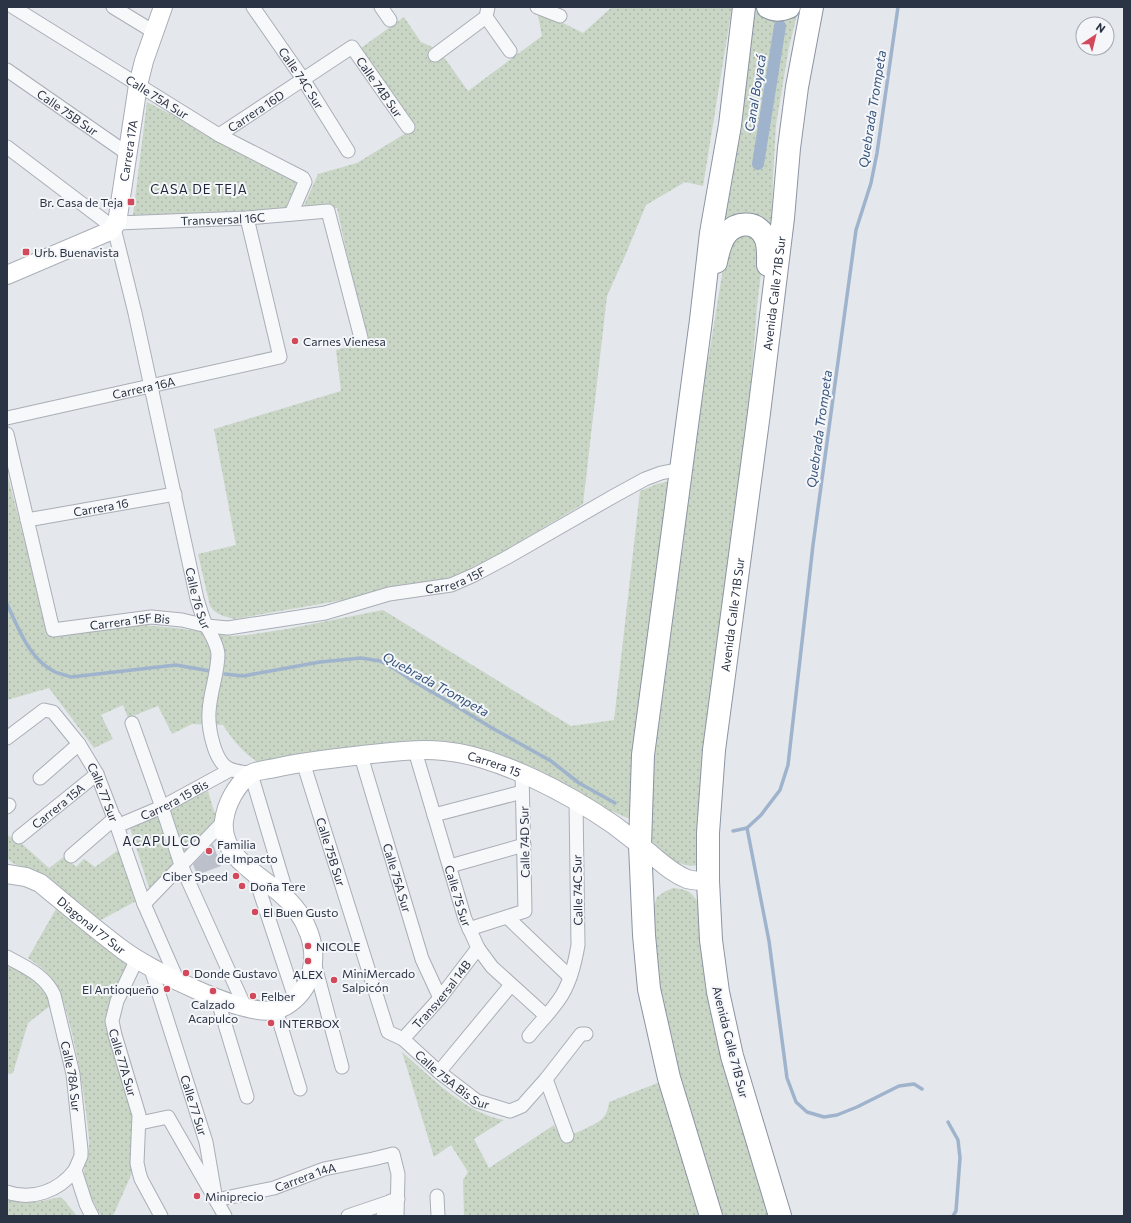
<svg xmlns="http://www.w3.org/2000/svg" width="1131" height="1223" viewBox="0 0 1131 1223" font-family="Commissioner,sans-serif">
  <defs>
    <pattern id="grass-dots" width="8" height="8" patternUnits="userSpaceOnUse"><rect width="8" height="8" fill="#c9d6c5"/><path d="M2 2h.1M6 6h.1" fill="none" stroke="#adb8ab" stroke-width="1.8" stroke-linecap="round"/></pattern>
  </defs>
  <rect width="100%" height="100%" fill="#e4e7ec"/>
  <g fill="url(#grass-dots)">
    <path d="M612 7H732L703 186 685 182 646 205 625 256 607 296 583 504 464 575 435 584 234 619C224 616 216 615 210 606L198 554 236 545 214 429 341 391 336 350 366 342 337 208 302 210 318 174 357 163 416 127 361 48 404 17 421 42 439 50 468 91 542 36 537 10 583 33Z"/>
    <path d="M753 7 762 13 798 11 789 47 776 125 773 177 772 228C751 214 741 206 720 225Z"/>
    <polygon points="147,102 298,180 284,211 133,215"/>
    <path d="M737 233H754L763 257 757 306 747 434 701 864C681 872 660 851 648 837L649 798 655 739 699 395 709 355 726 250Z"/>
    <path d="M7 473 48 632 143 625 176 628 232 636 248 635 287 629 383 610 571 726 614 720 640 491 657 484 670 481 630 819 582 799 534 768 500 756 259 763C243 753 233 740 223 725L192 724 172 734 158 706 128 718 123 705 101 715 113 739 94 748 49 688 7 700Z"/>
    <polygon points="208,791 217,821 149,888 130,828"/>
    <polygon points="7,835 21,843 49,868 65,856 76,867 84,859 95,867 121,848 138,900 99,921 69,895 37,871 14,864 7,858"/>
    <path d="M673 888C688 890 692 891 699 905L771 1216H718L678 1087 656 972 651 915 657 897 664 892Z"/>
    <path d="M56 909 129 961C119 980 109 998 106 1019L133 1113 135 1166 113 1216H102L100 1214C94 1203 85 1188 84 1175 84 1163 90 1152 89 1139 85 1097 78 1054 67 1014 63 1001 59 988 51 978 45 970 37 964 28 958Z"/>
    <polygon points="7,963 30,975 48,995 50,1006 28,1023 13,1073 7,1074"/>
    <path d="M402 1052C430 1076 466 1114 504 1120L474 1139 489 1168 554 1125 561 1138C569 1136 596 1125 602 1119 607 1114 608 1109 609 1102L660 1082 699 1216H464L463 1180 468 1172 451 1145 434 1157Z"/>
    <polygon points="60,1197 64,1200 77,1216 7,1216 7,1200 38,1202"/>
  </g>
  <g fill="none" stroke-linecap="round" stroke-linejoin="round">
    <g stroke="#9fb4cc" stroke-width="3.5">
      <path d="M7 604C19 629 29 659 55 672 60 674 66 675 71 677L176 665 210 671"/>
      <polyline points="225,674 243,676 320,662 361,658 380,661 395,669 413,681 451,703 492,728 551,761 579,783 615,803"/>
      <polyline points="747,828 769,941 787,1078 796,1102 807,1112 824,1117 837,1115 857,1107 899,1086 914,1084 922,1089"/>
      <polyline points="733,831 747,828 761,815 780,790 788,765 813,545 856,230 871,183 877,153 898,7"/>
      <polyline points="948,1122 958,1140 960,1158 956,1211 953,1216"/>
    </g>
    <polyline stroke="#9fb4cc" stroke-width="12" points="758,164 780,26"/>
  </g>
  <polygon fill="#bbc0ca" points="213,844 221,866 197,875 193,864"/>
  <g fill="none" stroke-linecap="round" stroke-linejoin="round">
    <g stroke="#a9aeb7" stroke-width="15">
      <g id="street">
        <path id="s1" d="M13 7 219 135 303 178 305 182 291 214"/>
        <polyline points="113,7 154,32"/>
        <path id="s2" d="M253 7 303 79 348 151"/>
        <polyline points="381,7 390,20"/>
        <polyline points="537,7 560,16"/>
        <polyline points="486,17 510,51"/>
        <polyline points="435,55 486,17 488,7"/>
        <path id="s3" d="M7 70 128 154"/>
        <path id="s4" d="M219 135 352 47 408 127"/>
        <path id="s5" d="M7 147 114 228 135 313 197 599C200 608 202 617 206 625 211 635 217 643 218 654 218 673 210 692 209 712 208 727 214 763 230 769 236 772 245 772 251 774L289 901"/>
        <path id="s6" d="M117 223 247 218 328 211 361 338"/>
        <path id="s7" d="M7 418 280 357 247 218"/>
        <path id="s8" d="M7 434 53 630 151 617 182 620 207 626 228 628 325 613 389 594 451 585 474 575 506 558 614 496 645 479 661 473 681 469"/>
        <path id="s9" d="M27 520 175 494"/>
        <polyline points="132,723 162,807 181,865 245,1007"/>
        <path id="s10" d="M7 738 44 710 53 712 79 744 97 774 117 826 144 904 177 979"/>
        <path id="s11" d="M415 751 465 919 478 948 492 967 545 1015"/>
        <path id="s12" d="M361 756 422 959 440 998"/>
        <path id="s13" d="M303 762 388 1032 403 1039 439 1072 477 1101 510 1111 522 1106 546 1079 581 1034H586"/>
        <polyline points="40,778 79,744"/>
        <polyline points="7,807 9,805"/>
        <polyline points="434,815 522,792"/>
        <path id="s14" d="M117 826 162 807 230 770"/>
        <path id="s15" d="M19 837 97 774"/>
        <polyline points="71,856 115,818"/>
        <polyline points="450,866 524,845"/>
        <polyline points="254,874 295,998"/>
        <polyline points="144,904 223,822"/>
        <polyline points="507,917 570,977"/>
        <polyline points="469,929 525,911 522,773"/>
        <path id="s16" d="M7 957C25 967 45 975 54 995L73 1074 81 1150V1156L75 1170 86 1204 92 1216"/>
        <path id="s17" d="M137 959 117 1001 112 1021 115 1035 139 1115 137 1163 139 1172 141 1179 161 1216"/>
        <polyline points="314,962 342,1067"/>
        <path id="s18" d="M150 966 206 1142 216 1200 274 1188 324 1169 373 1159 393 1154 398 1174 397 1216"/>
        <polyline points="217,998 247,1097"/>
        <polyline points="276,1010 300,1089"/>
        <path d="M529 1036C539 1023 553 1010 562 995 571 980 575 963 578 945L576 802"/>
        <path id="s19" d="M403 1039 440 998 478 948"/>
        <polyline points="439,1072 511,985"/>
        <polyline points="546,1079 567,1136"/>
        <polyline points="140,1123 168,1117 225,1216"/>
        <path d="M7 1192C32 1201 59 1191 75 1170"/>
        <polyline points="437,1196 438,1216"/>
        <polyline points="348,1216 398,1199"/>
        <polyline points="383,1216 391,1201"/>
      </g>
    </g>
    <g stroke="#a9aeb7" stroke-width="20">
      <g id="secondary">
        <path id="s20" d="M7 275 110 231 117 223 138 85 144 61 163 7"/>
        <path id="s21" d="M7 874 26 877 40 883C68 906 95 929 123 950 150 970 243 1017 275 1010 289 1007 301 995 307 983 323 951 306 914 280 893 258 874 220 856 224 821 226 804 236 786 249 775 256 770 267 770 275 768 301 762 327 759 354 756 383 753 415 748 444 751 499 756 569 794 614 825 627 835 640 845 652 855 663 864 674 874 687 879 694 881 701 881 708 881"/>
      </g>
    </g>
    <g stroke="#8b94a3" stroke-width="24">
      <g id="highway">
        <path d="M768 7C775 11 782 10 789 7"/>
        <path d="M716 262C718 253 720 241 727 233 738 221 757 221 765 237 769 245 768 256 768 265"/>
        <polyline points="711,1216 669,1078 649,989 644,935 640,845 643,755 701,320 711,233 730,125 744,7"/>
        <path id="s22" d="M780 1216 732 1056 718 992 711 940 708 881V833L714 750 759 413 783 218 789 148 797 87 812 7"/>
      </g>
    </g>
    <use href="#street" stroke="#f7f8fa" stroke-width="13"/>
    <use href="#secondary" stroke="#fff" stroke-width="18"/>
    <use href="#highway" stroke="#fff" stroke-width="22"/>
  </g>
  <g fill="#d1495b" stroke="#f4f6f9" stroke-width="1.5">
    <rect x="127" y="198" width="8" height="8" rx="2"/>
    <rect x="22" y="248" width="8" height="8" rx="2"/>
    <circle cx="295" cy="341" r="4"/>
    <circle cx="209" cy="851" r="4"/>
    <circle cx="236" cy="876" r="4"/>
    <circle cx="242" cy="886" r="4"/>
    <circle cx="255" cy="912" r="4"/>
    <circle cx="308" cy="946" r="4"/>
    <circle cx="308" cy="961" r="4"/>
    <circle cx="186" cy="973" r="4"/>
    <circle cx="334" cy="980" r="4"/>
    <circle cx="167" cy="989" r="4"/>
    <circle cx="213" cy="991" r="4"/>
    <circle cx="253" cy="996" r="4"/>
    <circle cx="271" cy="1023" r="4"/>
    <circle cx="197" cy="1196" r="4"/>
  </g>
  <g text-anchor="middle" dominant-baseline="central" stroke-width="4" stroke-linejoin="round" paint-order="stroke">
    <g font-size="12" fill="#2b3445" stroke="#f4f6f9">
      <text stroke="none"><textPath href="#s2" startOffset="86">Calle 74C Sur</textPath></text>
      <text stroke="none"><textPath href="#s4" startOffset="208">Calle 74B Sur</textPath></text>
      <text stroke="none"><textPath href="#s1" startOffset="170">Calle 75A Sur</textPath></text>
      <text stroke="none"><textPath href="#s4" startOffset="44">Carrera 16D</textPath></text>
      <text stroke="none"><textPath href="#s3" startOffset="74">Calle 75B Sur</textPath></text>
      <text stroke="none"><textPath href="#s20" startOffset="196">Carrera 17A</textPath></text>
      <text stroke="none"><textPath href="#s6" startOffset="106">Transversal 16C</textPath></text>
      <text stroke="none"><textPath href="#s22" startOffset="936">Avenida Calle 71B Sur</textPath></text>
      <text stroke="none"><textPath href="#s7" startOffset="140">Carrera 16A</textPath></text>
      <text stroke="none"><textPath href="#s9" startOffset="75">Carrera 16</textPath></text>
      <text stroke="none"><textPath href="#s8" startOffset="611">Carrera 15F</textPath></text>
      <text stroke="none"><textPath href="#s5" startOffset="514">Calle 76 Sur</textPath></text>
      <text stroke="none"><textPath href="#s22" startOffset="612">Avenida Calle 71B Sur</textPath></text>
      <text stroke="none"><textPath href="#s8" startOffset="279">Carrera 15F Bis</textPath></text>
      <text stroke="none"><textPath href="#s21" startOffset="850">Carrera 15</textPath></text>
      <text stroke="none"><textPath href="#s10" startOffset="151">Calle 77 Sur</textPath></text>
      <text stroke="none"><textPath href="#s14" startOffset="63">Carrera 15 Bis</textPath></text>
      <text stroke="none"><textPath href="#s15" startOffset="50">Carrera 15A</textPath></text>
      <text transform="translate(524 842) rotate(-91)">Calle 74D Sur</text>
      <text stroke="none"><textPath href="#s13" startOffset="94">Calle 75B Sur</textPath></text>
      <text stroke="none"><textPath href="#s12" startOffset="127">Calle 75A Sur</textPath></text>
      <text transform="translate(577 890) rotate(-91)">Calle 74C Sur</text>
      <text stroke="none"><textPath href="#s11" startOffset="151">Calle 75 Sur</textPath></text>
      <text stroke="none"><textPath href="#s21" startOffset="101">Diagonal 77 Sur</textPath></text>
      <text stroke="none"><textPath href="#s19" startOffset="59">Transversal 14B</textPath></text>
      <text transform="translate(731 1042) rotate(76)">Avenida Calle 71B Sur</text>
      <text stroke="none"><textPath href="#s17" startOffset="110">Calle 77A Sur</textPath></text>
      <text stroke="none"><textPath href="#s16" startOffset="145">Calle 78A Sur</textPath></text>
      <text stroke="none"><textPath href="#s13" startOffset="364">Calle 75A Bis Sur</textPath></text>
      <text stroke="none"><textPath href="#s18" startOffset="146">Calle 77 Sur</textPath></text>
      <text stroke="none"><textPath href="#s18" startOffset="336">Carrera 14A</textPath></text>
    </g>
    <g font-size="12" fill="#2b3445" stroke="#f4f6f9" text-anchor="start">
      <text x="123" y="202" text-anchor="end">Br. Casa de Teja</text>
      <text x="34" y="252">Urb. Buenavista</text>
      <text x="303" y="341">Carnes Vienesa</text>
      <text x="217" y="844">Familia<tspan x="217" dy="14">de Impacto</tspan></text>
      <text x="228" y="876" text-anchor="end">Ciber Speed</text>
      <text x="250" y="886">Doña Tere</text>
      <text x="263" y="912">El Buen Gusto</text>
      <text x="316" y="946">NICOLE</text>
      <text x="194" y="973">Donde Gustavo</text>
      <text x="342" y="973">MiniMercado<tspan x="342" dy="14">Salpicón</tspan></text>
      <text x="308" y="974" text-anchor="middle">ALEX</text>
      <text x="159" y="989" text-anchor="end">El Antioqueño</text>
      <text x="261" y="996">Felber</text>
      <text x="213" y="1004" text-anchor="middle">Calzado<tspan x="213" dy="14">Acapulco</tspan></text>
      <text x="279" y="1023">INTERBOX</text>
      <text x="205" y="1196">Miniprecio</text>
    </g>
    <g font-size="13" font-style="italic" fill="#34527a" stroke="#f4f6f9">
      <text transform="translate(755 93) rotate(-81)">Canal Boyacá</text>
      <text transform="translate(872 109) rotate(-81)">Quebrada Trompeta</text>
      <text transform="translate(819 429) rotate(-82)">Quebrada Trompeta</text>
      <text transform="translate(436 684) rotate(29)">Quebrada Trompeta</text>
    </g>
    <g font-size="13" letter-spacing="1" fill="#1d2536" stroke="#f4f6f9">
      <text x="199" y="189">CASA DE TEJA</text>
      <text x="162" y="841">ACAPULCO</text>
    </g>
  </g>
  <rect width="1131" height="1223" fill="none" stroke="#2b3445" stroke-width="16"/>
  <g transform="translate(1095 36) rotate(35)"><circle r="19" fill="#f4f6f9" stroke="#a4a8b1"/>
  <path d="M0-3L7 15L0 10L-7 15Z" fill="#d1495b"/>
  <text y="-6" font-size="11" font-weight="bold" text-anchor="middle" fill="#2b3445">N</text>
  </g>
</svg>
